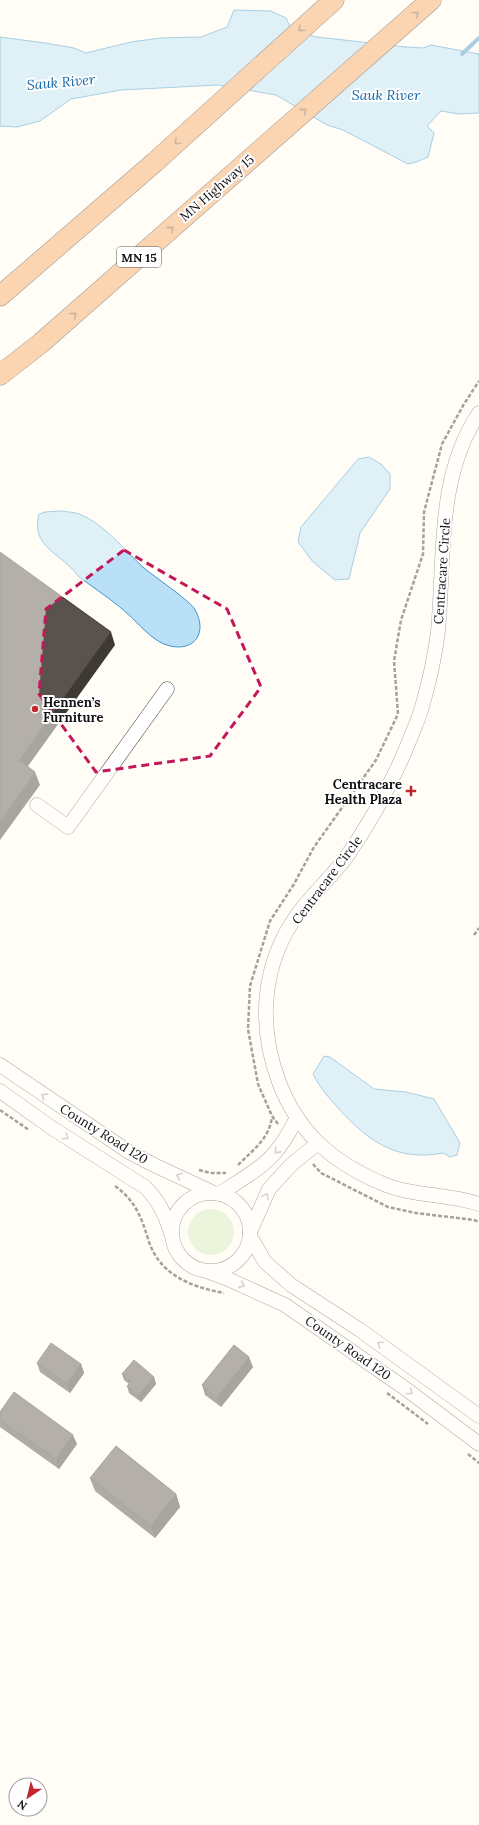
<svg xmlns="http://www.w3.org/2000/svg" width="479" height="1825" viewBox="0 0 479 1825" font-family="Lora,serif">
  <rect width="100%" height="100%" fill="#fffdf5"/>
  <circle fill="#d5ebbd" cx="211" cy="1232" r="23"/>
  <g fill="#b9e0f7" stroke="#3f96cf">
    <polygon points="234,10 271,11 286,18 292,31 317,37 406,47 423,48 431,45 479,54 479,113 459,114 441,111 427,126 434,133 428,157 416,162 408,164 343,130 327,125 276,95 218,85 121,90 71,99 40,121 17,127 0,126 0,37 45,43 74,48 86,53 131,42 160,38 201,37 227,27"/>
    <polygon points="369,457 381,464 390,474 390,489 360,533 349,579 335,580 313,562 298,542 301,527 358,459"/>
    <path d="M61 511C67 512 74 512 79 514 105 524 124 550 144 568 155 577 187 599 194 608 210 634 192 655 164 644 150 638 139 624 129 615 114 601 95 589 78 576 62 553 30 548 39 514L45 512Z"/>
    <path d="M324 1056 330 1057 374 1089 406 1092 434 1099 460 1143 457 1155 450 1157 443 1153C397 1162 368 1141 339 1109 328 1097 320 1088 313 1074Z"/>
  </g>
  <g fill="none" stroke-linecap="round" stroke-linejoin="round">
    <polyline stroke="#3f96cf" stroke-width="4" points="462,54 479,38"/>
    <g stroke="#444" stroke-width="15">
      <g id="minor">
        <path d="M479 413C436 477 445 558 438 631 435 656 429 683 422 707 419 718 414 729 410 739 392 784 373 819 345 859 331 877 314 893 300 911 262 961 257 1024 279 1082 298 1132 331 1161 379 1182 411 1197 446 1193 479 1204"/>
        <polyline points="37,805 68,827 167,689"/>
        <polyline points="0,1065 129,1152 154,1165 214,1193"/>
        <path d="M0 1091 52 1128 145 1187C159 1201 165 1214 171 1233"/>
        <circle cx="211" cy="1232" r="39"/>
        <path d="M219 1194C258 1169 276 1162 297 1117"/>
        <polyline points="250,1232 269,1189 292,1164 317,1144"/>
        <polyline points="250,1236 265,1262 291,1285 360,1330 479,1416"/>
        <polyline points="206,1271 228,1279 285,1305 406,1389 479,1444"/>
      </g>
    </g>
    <g stroke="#222" stroke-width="21">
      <g id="highway">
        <polyline points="0,296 155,162 334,0"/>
        <polyline points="0,375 41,343 431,0"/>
      </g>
    </g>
    <g stroke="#333" stroke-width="2.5" stroke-dasharray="4 2" stroke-linecap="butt">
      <polyline points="474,935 479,928"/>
      <polyline points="0,1110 29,1130"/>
      <polyline points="278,1124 272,1116 258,1084 248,1029 250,986 270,921 294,884 314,847 376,760 398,714 394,661 401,620 423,554 424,512 442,444 464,404 479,381"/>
      <polyline points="313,1164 321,1173 388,1207 416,1213 474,1220 479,1222"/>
      <path d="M238 1165C253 1150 269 1139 272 1117"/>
      <polyline points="199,1170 211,1173 226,1173"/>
      <path d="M115 1186C136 1201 142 1219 149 1242 161 1276 192 1287 224 1293"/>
      <polyline points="387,1393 428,1424"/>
      <polyline points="468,1454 479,1463"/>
    </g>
    <use href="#minor" stroke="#fff" stroke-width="14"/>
    <use href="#highway" stroke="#f5a25d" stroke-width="20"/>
  </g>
  <g fill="#4d4742">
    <polygon points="37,1363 81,1364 84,1373 70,1393 40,1372"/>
    <polygon points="253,1367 221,1407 205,1395 202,1385"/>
    <polygon points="122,1374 154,1377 156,1384 141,1402 129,1393 127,1386 129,1384 124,1380"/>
    <polygon points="0,1412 77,1444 59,1469 0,1427"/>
    <polygon points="90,1478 176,1494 180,1507 155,1538 95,1491"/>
  </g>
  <g fill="#3f3936">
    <polygon points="111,632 115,645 23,773 19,760"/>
    <polygon points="35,772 40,785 0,840 0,822"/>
    <polygon points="249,1357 253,1367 221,1407 217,1398"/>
    <polygon points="81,1364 84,1373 70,1393 67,1384"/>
    <polygon points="154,1377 156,1384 141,1402 138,1396"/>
    <polygon points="73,1435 77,1444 59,1469 56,1459"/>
    <polygon points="176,1494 180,1507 155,1538 151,1526"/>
  </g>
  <g fill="#5a524d" stroke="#3f3936">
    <polygon points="0,552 111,632 19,760 35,772 0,822"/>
    <polygon points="51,1343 81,1364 67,1384 37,1363"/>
    <polygon points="234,1345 249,1357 217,1398 202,1385"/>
    <polygon points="134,1360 154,1377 138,1396 127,1386 131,1382 122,1374"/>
    <polygon points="14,1392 73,1435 56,1459 0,1420 0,1412"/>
    <polygon points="116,1446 176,1494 151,1526 90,1478"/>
  </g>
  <defs><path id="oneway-chevron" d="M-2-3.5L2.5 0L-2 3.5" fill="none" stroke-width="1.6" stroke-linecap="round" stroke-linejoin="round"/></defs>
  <g stroke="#8e613b">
    <use href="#oneway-chevron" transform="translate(416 14) rotate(-42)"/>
    <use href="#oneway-chevron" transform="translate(301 29) rotate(138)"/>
    <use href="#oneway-chevron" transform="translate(304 111) rotate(-41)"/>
    <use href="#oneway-chevron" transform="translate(177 142) rotate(137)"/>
    <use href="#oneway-chevron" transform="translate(171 229) rotate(-41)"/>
    <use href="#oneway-chevron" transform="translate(74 315) rotate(-41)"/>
  </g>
  <g stroke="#a0a0a0">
    <use href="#oneway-chevron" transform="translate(44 1096) rotate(-146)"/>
    <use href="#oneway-chevron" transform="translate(66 1137) rotate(32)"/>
    <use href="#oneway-chevron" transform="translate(277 1151) rotate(132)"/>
    <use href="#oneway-chevron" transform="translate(179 1176) rotate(-158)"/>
    <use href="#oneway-chevron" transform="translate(266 1196) rotate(-62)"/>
    <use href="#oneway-chevron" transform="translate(242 1285) rotate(24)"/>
    <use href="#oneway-chevron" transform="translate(380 1344) rotate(-145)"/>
    <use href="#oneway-chevron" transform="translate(410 1392) rotate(37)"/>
  </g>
  <path d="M0 0H479V1825H0ZM124 550 227 609 261 687 210 756 96 772 39 694 46 609Z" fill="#fffdf5" fill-opacity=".55" fill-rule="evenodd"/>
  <path fill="none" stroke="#c2185b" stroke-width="3" stroke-dasharray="8 5" stroke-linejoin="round" d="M124 550 227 609 261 687 210 756 96 772 39 694 46 609Z"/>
  <g fill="#c4262e" stroke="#fff" stroke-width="1.5">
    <circle cx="35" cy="709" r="4"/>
    <path d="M409 785h4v4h4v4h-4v4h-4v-4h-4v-4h4z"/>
  </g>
  <g text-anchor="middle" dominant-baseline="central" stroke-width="4" stroke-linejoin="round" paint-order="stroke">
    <rect fill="#fff" stroke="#585858" stroke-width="1" x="117" y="247" width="44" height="20" rx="3"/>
    <g font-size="12" font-weight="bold" fill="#111">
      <text x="139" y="257">MN 15</text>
    </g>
    <g font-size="13" fill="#111" stroke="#fff">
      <text transform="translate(217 188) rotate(-41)">MN Highway 15</text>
      <text transform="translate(442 571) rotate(-86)">Centracare Circle</text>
      <text transform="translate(327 880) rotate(-53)">Centracare Circle</text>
      <text transform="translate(104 1134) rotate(32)">County Road 120</text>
      <text transform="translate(348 1348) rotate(35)">County Road 120</text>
    </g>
    <g font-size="13" font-weight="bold" fill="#111" stroke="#fff" text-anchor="start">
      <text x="43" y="702">Hennen’s<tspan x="43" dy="15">Furniture</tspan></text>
      <text x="402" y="784" text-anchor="end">Centracare<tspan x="402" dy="15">Health Plaza</tspan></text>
    </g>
    <g font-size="14" font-style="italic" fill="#1768a6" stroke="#fff">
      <text transform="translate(61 82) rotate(-5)">Sauk River</text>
      <text x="386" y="95">Sauk River</text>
    </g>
  </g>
  <g transform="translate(28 1797) rotate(215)"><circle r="19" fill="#ffffff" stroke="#a0a0a0"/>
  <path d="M0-3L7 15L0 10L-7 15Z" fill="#c4262e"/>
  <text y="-6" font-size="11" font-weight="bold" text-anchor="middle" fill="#111111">N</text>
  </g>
</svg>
